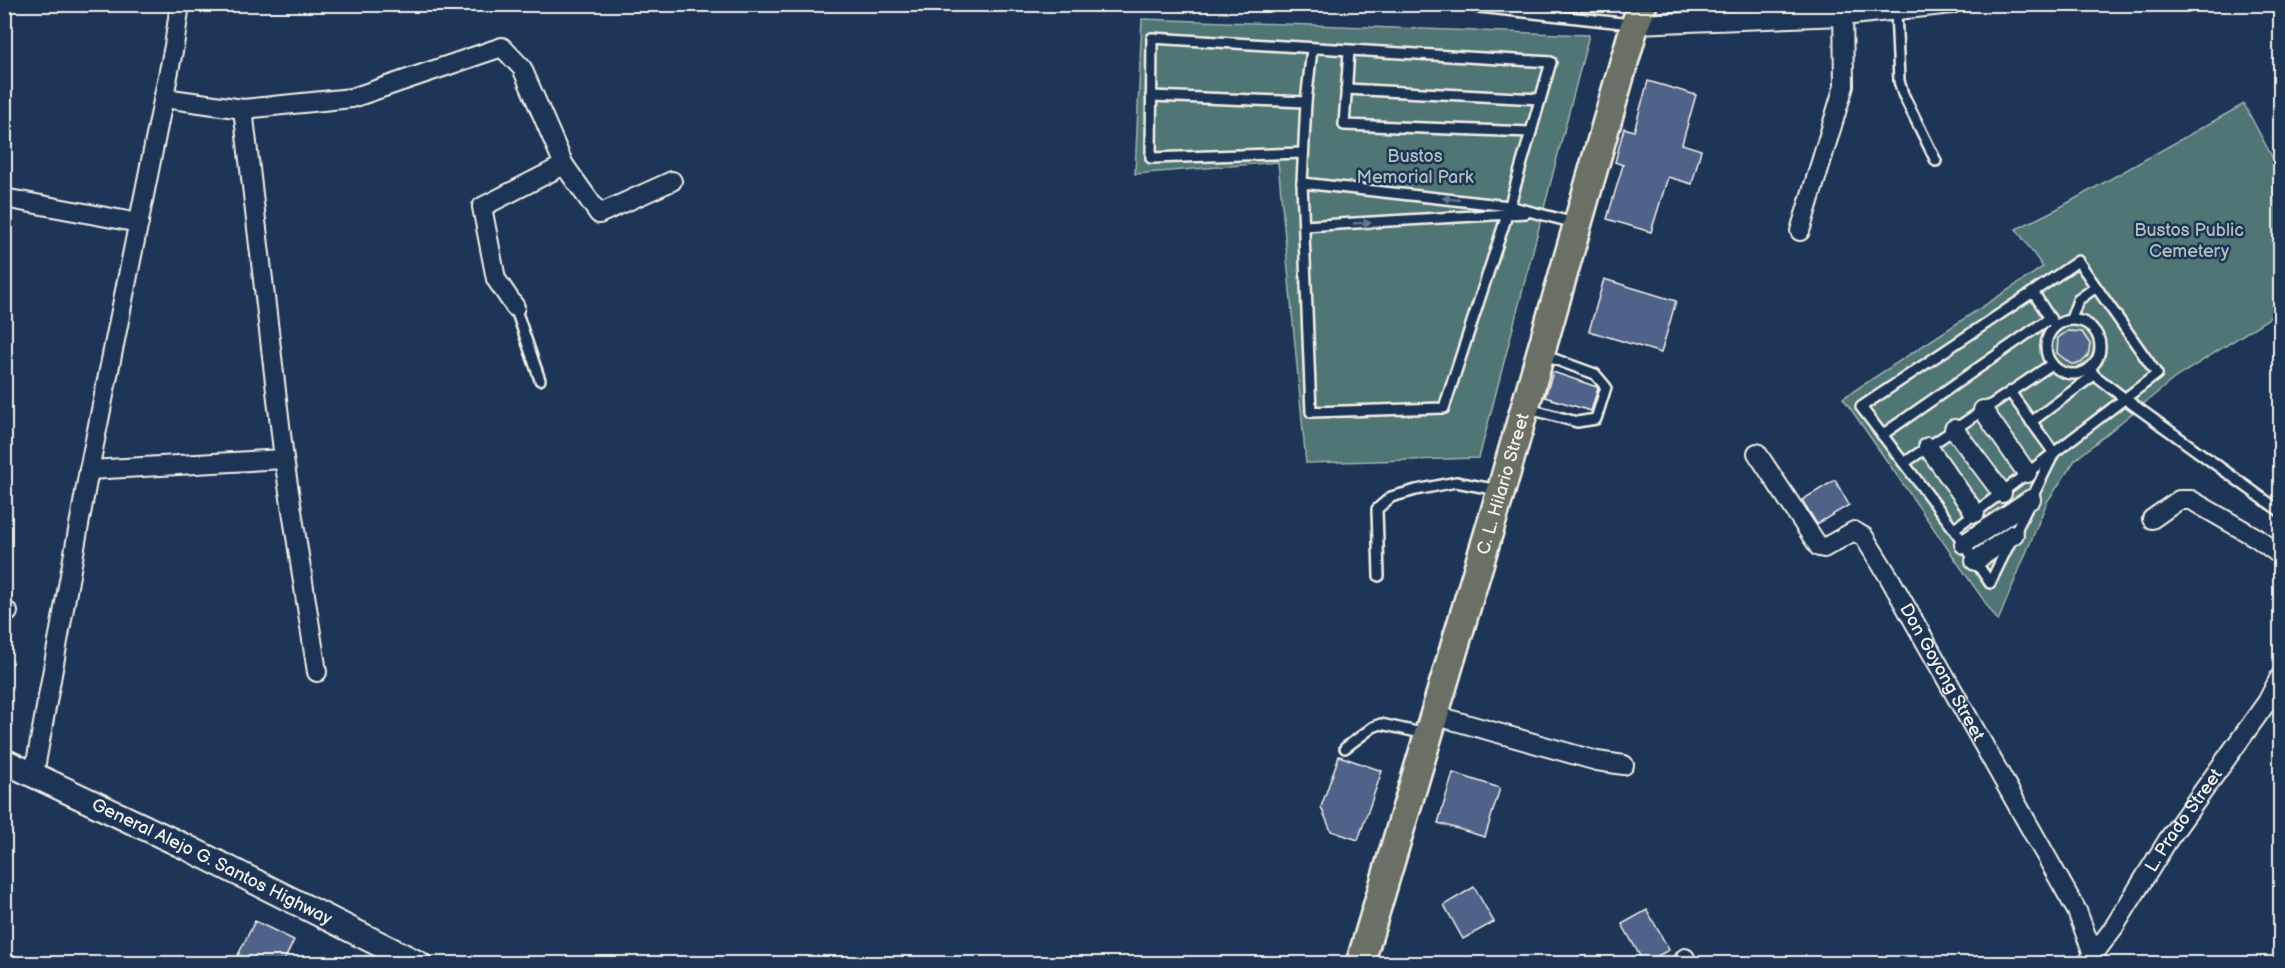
<svg xmlns="http://www.w3.org/2000/svg" width="2285" height="968" viewBox="0 0 2285 968" font-family="'Balsamiq Sans',sans-serif">
  <rect width="100%" height="100%" fill="#1d3557"/>
  <filter id="ink" filterUnits="userSpaceOnUse"><feTurbulence type="fractalNoise" baseFrequency=".0167" numOctaves="2"/><feDisplacementMap in="SourceGraphic" scale="12" xChannelSelector="R" yChannelSelector="G"/><feConvolveMatrix kernelMatrix="1 2 1 2 8 2 1 2 1" color-interpolation-filters="sRGB"/></filter>
  <g filter="url(#ink)">
    <polygon fill="#2c4266" points="1661,5 1736,5 1734,15 1658,14"/>
    <g fill="#507475" stroke="#a2b2ae" stroke-width="1.5">
      <polygon points="1142,19 1589,35 1479,458 1306,463 1278,162 1135,174"/>
      <polygon points="2244,104 2280,172 2280,311 2175,378 2075,460 2047,502 1998,621 1843,398 2043,267 2016,229 2055,210"/>
    </g>
    <g fill="#506289" stroke="#f4f1e8" stroke-width="1.5">
      <polygon points="1648,81 1696,95 1682,144 1701,150 1692,184 1668,177 1651,232 1607,219 1623,165 1615,162 1624,128 1634,131"/>
      <polygon points="1604,279 1676,301 1661,353 1589,331"/>
      <polygon points="2068,331 2082,332 2090,344 2088,356 2081,363 2071,364 2057,353 2058,338"/>
      <polygon points="1553,372 1597,387 1598,388 1591,411 1545,397"/>
      <polygon points="1835,480 1849,505 1817,524 1802,500"/>
      <polygon points="1339,756 1382,771 1358,840 1331,831 1321,807"/>
      <polygon points="1453,773 1500,788 1485,837 1438,823"/>
      <polygon points="1474,887 1494,922 1463,939 1444,905"/>
      <polygon points="1647,910 1669,950 1644,963 1622,924"/>
      <polygon points="255,921 294,940 283,963 234,963"/>
    </g>
    <g fill="none" stroke-linecap="round" stroke-linejoin="round">
      <g stroke="#f4f1e8" stroke-width="14">
        <g id="lane">
          <polyline points="1452,4 1631,24"/>
          <polyline points="1896,10 1899,81 1903,94 1936,161"/>
          <polyline points="1349,51 1344,125 1531,132"/>
          <polyline points="1346,89 1540,99"/>
          <polyline points="1151,96 1306,102"/>
          <polyline points="1303,153 1151,158 1152,38 1551,62 1507,215 1444,408 1311,412 1302,183 1306,102 1312,49"/>
          <polyline points="1302,183 1509,206 1575,223"/>
          <polyline points="1304,226 1526,213"/>
          <polyline points="515,307 540,380"/>
          <polyline points="2071,319 2078,300 2096,287"/>
          <circle cx="2073" cy="347" r="27"/>
          <polyline points="2090,368 2094,375 2124,398 2280,511"/>
          <polyline points="2010,392 2054,453 1990,583 1954,529 1861,407 2033,292 2055,326"/>
          <polyline points="1526,408 1577,422 1596,419 1606,387 1595,374 1543,355"/>
          <polyline points="2031,422 2094,375"/>
          <polyline points="1882,435 2050,318"/>
          <polyline points="1904,463 2052,364"/>
          <polyline points="1954,529 2157,374 2078,261 2033,292"/>
          <polyline points="1379,576 1377,509 1391,497 1416,490 1456,482 1498,490"/>
          <polyline points="1345,748 1373,727 1381,724 1426,734"/>
        </g>
      </g>
      <g stroke="#f4f1e8" stroke-width="22">
        <g id="street">
          <polyline points="1635,24 1843,16 1952,4"/>
          <polyline points="164,98 243,109 352,98 502,47 522,68 564,165 482,207 496,279 515,307"/>
          <polyline points="243,109 284,459 317,672"/>
          <polyline points="564,165 599,214 672,181"/>
          <polyline points="4,198 139,223"/>
          <polyline points="1800,231 1844,86 1843,5"/>
          <polyline points="1983,410 2027,473"/>
          <polyline points="1954,429 2002,493"/>
          <polyline points="1928,447 1975,513"/>
          <path id="s1" d="M1757 453 1819 547 1824 548 1854 531 1864 537 1889 577 2077 911 2093 954"/>
          <polyline points="89,470 284,459"/>
          <polyline points="2152,519 2179,500 2191,500 2257,538 2280,555"/>
          <polyline points="1964,544 2031,499"/>
          <polyline points="1975,561 2014,534"/>
          <polyline points="4,610 8,612"/>
          <polyline points="1434,715 1597,761 1624,765"/>
          <polyline points="34,774 89,470 174,46 180,4"/>
          <polyline points="1685,958 1688,964"/>
          <path id="s2" d="M2088 962 2114 927 2168 840 2267 702 2280 677"/>
        </g>
      </g>
      <g stroke="#f4f1e8" stroke-width="28">
        <g id="secondary">
          <path id="s3" d="M4 761 188 848 419 964"/>
        </g>
      </g>
      <g stroke="#f4f1e8" stroke-width="32">
        <g id="primary">
          <path id="s4" d="M1360 964 1501 491 1635 24 1643 4"/>
        </g>
      </g>
      <polyline stroke="#f4f1e8" stroke-width="3" stroke-dasharray="1.5 4.5" stroke-linecap="butt" points="2273,187 2280,183"/>
      <use href="#lane" stroke="#1d3557" stroke-width="9"/>
      <use href="#street" stroke="#1d3557" stroke-width="18"/>
      <use href="#secondary" stroke="#1d3557" stroke-width="24"/>
      <use href="#primary" stroke="#6b7065" stroke-width="27"/>
    </g>
    <defs><path id="oneway-solid" d="M-6-.8H1V-3.2L6.5 0L1 3.2V.8H-6Z" transform="scale(1.5)"/></defs>
    <g fill="#68778a">
      <use href="#oneway-solid" transform="translate(1451 199) rotate(-174)"/>
      <use href="#oneway-solid" transform="translate(1362 223) rotate(-3)"/>
    </g>
  </g>
  <g text-anchor="middle" dominant-baseline="central" stroke-width="5" stroke-linejoin="round" paint-order="stroke">
    <g font-size="18" fill="#b2bfba" stroke="#1d3557">
      <text x="1415" y="156">Bustos<tspan x="1415" dy="21">Memorial Park</tspan></text>
      <text x="2189" y="230">Bustos Public<tspan x="2189" dy="21">Cemetery</tspan></text>
    </g>
    <g font-size="18" fill="#f4f1e8" stroke="#1d3557">
      <text stroke="none"><textPath href="#s4" startOffset="501">C. L. Hilario Street</textPath></text>
      <text stroke="none"><textPath href="#s1" startOffset="320">Don Goyong Street</textPath></text>
      <text stroke="none"><textPath href="#s2" startOffset="171">L. Prado Street</textPath></text>
      <text stroke="none"><textPath href="#s3" startOffset="231">General Alejo G. Santos Highway</textPath></text>
    </g>
  </g>
  <rect width="2285" height="968" fill="none" stroke="#1d3557" stroke-width="24"/>
  <rect x="12" y="12" width="2261" height="944" fill="none" stroke="#f4f1e8" stroke-width="2" filter="url(#ink)"/>
</svg>
